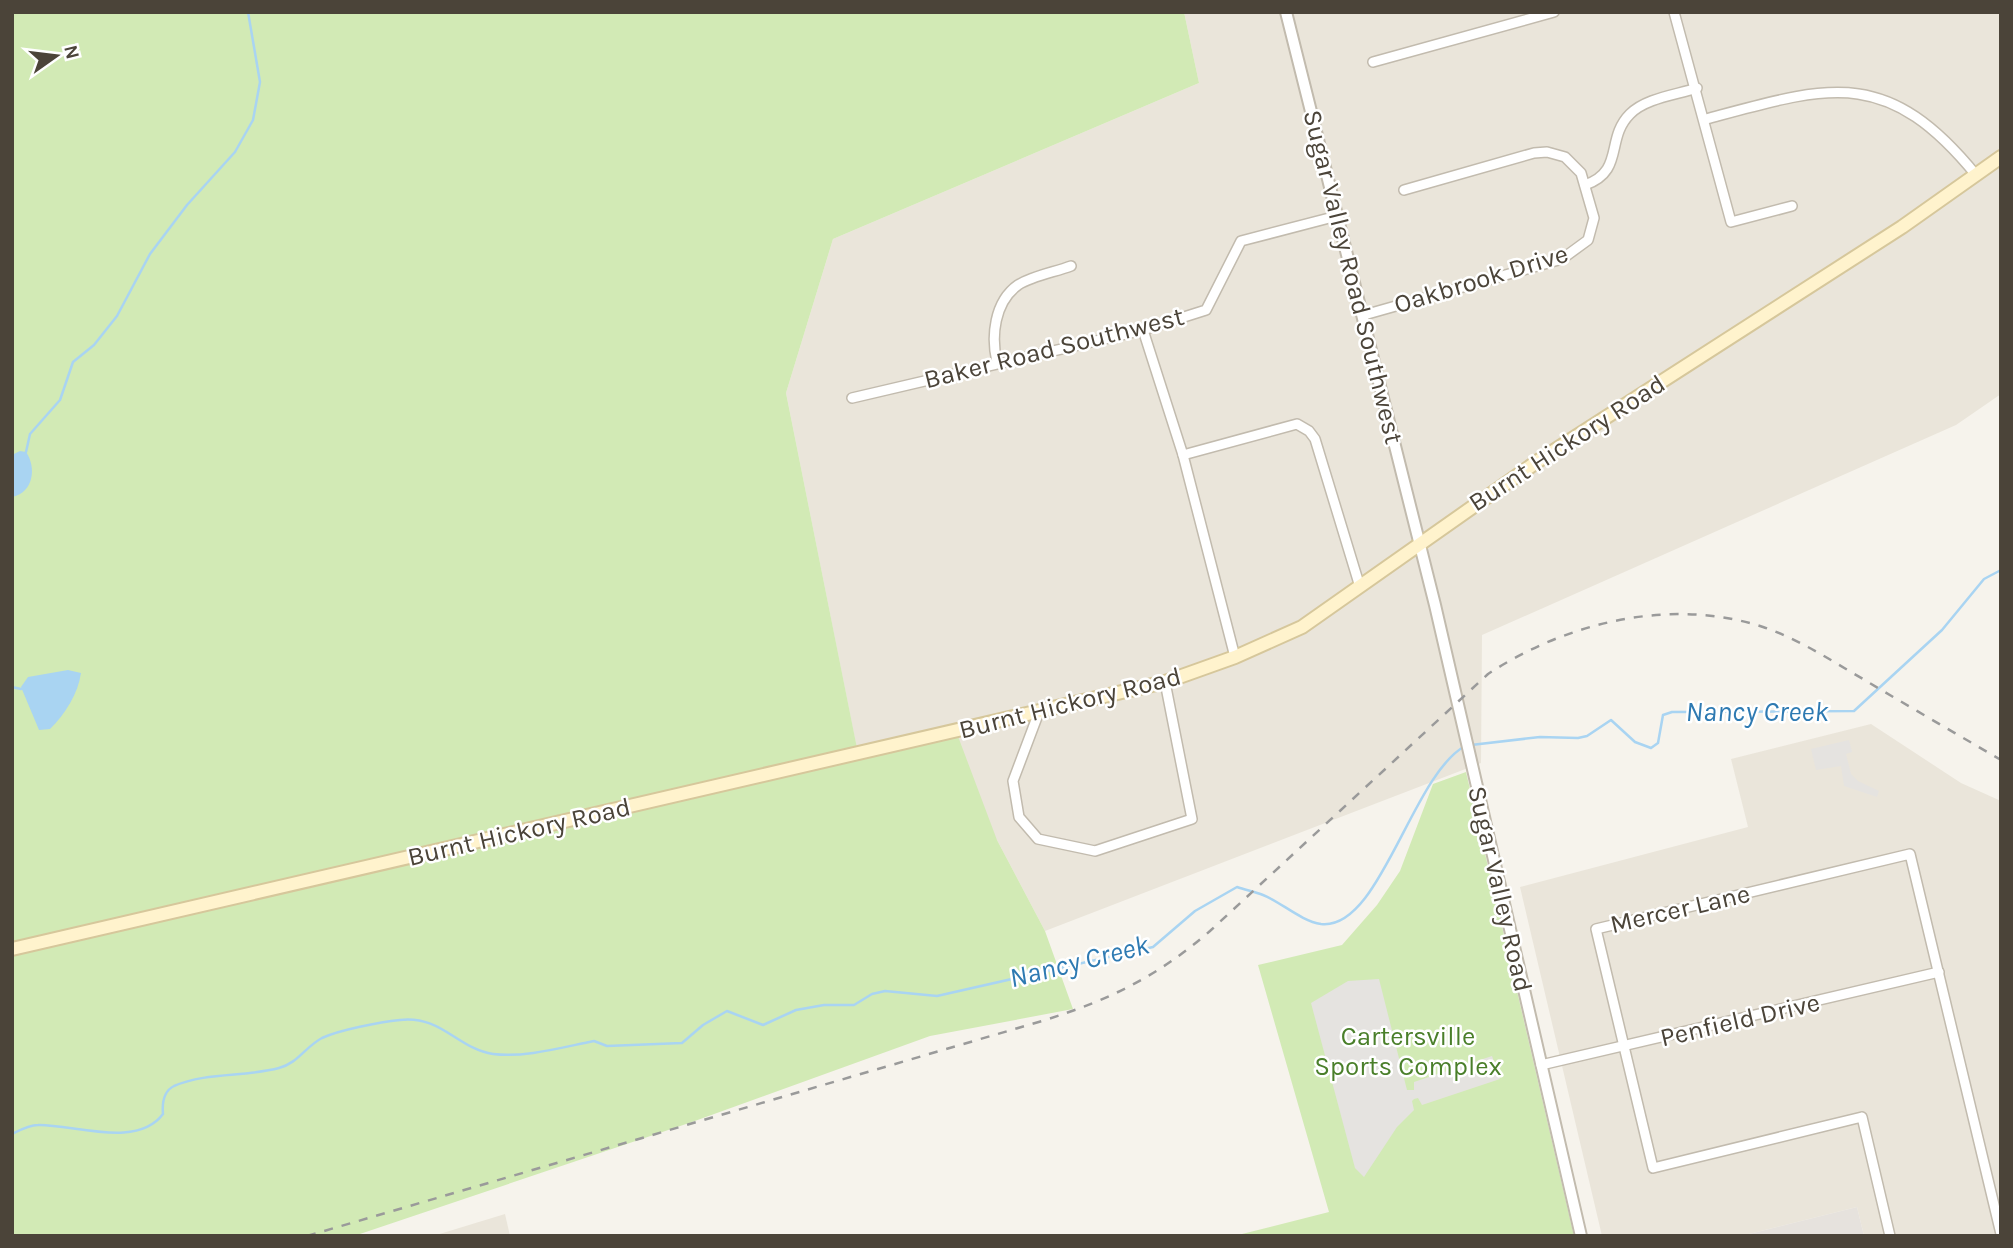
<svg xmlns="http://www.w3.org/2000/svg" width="2013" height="1248" viewBox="0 0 2013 1248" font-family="Karla,sans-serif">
  <rect width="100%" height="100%" fill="#f6f3ec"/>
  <g fill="#eae5da">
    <polygon points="1184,12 2001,12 2001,394 1956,425 1482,635 1481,763 1045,931 997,840 858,754 786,393 833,239 1199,83"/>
    <polygon points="1871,724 1961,783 2001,801 2001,1236 1864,1236 1857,1207 1741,1236 1602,1236 1520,887 1748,827 1731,759"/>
    <polygon points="505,1214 510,1236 433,1236"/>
  </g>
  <polygon fill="#e6e2dd" points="1857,1207 1864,1236 1741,1236"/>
  <g fill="#d2eab5">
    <polygon points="12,12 1184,12 1199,83 833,239 786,393 858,753 956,731 997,840 1045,931 1073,1009 930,1036 692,1122 354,1236 12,1236"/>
    <polygon points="1466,772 1574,1236 1234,1236 1329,1212 1258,965 1342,945 1377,905 1400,871 1433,784"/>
  </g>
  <g fill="#e5e3e0">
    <polygon points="1849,740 1852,752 1846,754 1851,774 1858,781 1879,791 1877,797 1844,786 1841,766 1816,770 1811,749"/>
    <polygon points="1379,979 1407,1090 1414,1090 1414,1082 1492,1056 1500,1079 1422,1105 1418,1098 1414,1099 1412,1101 1414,1110 1397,1127 1364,1177 1355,1168 1311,1003 1348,981"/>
  </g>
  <g fill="#a9d4f2">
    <path d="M20 451 26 452C37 468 33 493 12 497V455Z"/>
    <path d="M68 670 81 673C78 694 65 714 50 729L39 730 21 687 28 677Z"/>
  </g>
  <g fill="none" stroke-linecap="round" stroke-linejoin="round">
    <g stroke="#a9d4f2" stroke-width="2.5">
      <polyline points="26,452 30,434 60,400 73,362 94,345 117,316 150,254 187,205 235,152 253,120 260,82 248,12"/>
      <polyline points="12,687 21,689"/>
      <polyline points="1471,745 1540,737 1578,738 1587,736 1611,720 1635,742 1651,748 1658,743 1663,715 1672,712 1854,711 1942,630 1984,579 2001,570"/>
      <path d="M12 1134C20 1130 29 1125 38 1125 73 1124 137 1149 163 1114 162 1103 164 1091 174 1086 206 1072 246 1077 279 1068 298 1063 305 1047 322 1038 339 1030 380 1022 400 1020 441 1015 458 1049 493 1054 525 1058 563 1047 594 1041L607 1046 682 1043 703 1025 727 1011 763 1025 796 1010 824 1005H854L872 994 885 991 937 996 1153 947 1195 911 1237 887C1246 890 1255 892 1263 895 1281 902 1301 921 1321 924 1380 931 1411 776 1465 746"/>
    </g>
    <g stroke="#c2bbae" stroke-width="12">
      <g id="minor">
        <polyline points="1674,12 1731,222 1792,206"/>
        <polyline points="1373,62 1554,12"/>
        <path d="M1706 119C1829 86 1886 65 1976 175"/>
        <path d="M1585 185C1625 171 1605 139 1630 114 1646 98 1676 95 1697 88"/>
        <polyline points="1364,315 1562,259 1588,240 1594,218 1581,173 1565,157 1547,152 1534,153 1404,190"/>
        <polyline points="1143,330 1183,455 1235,657"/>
        <path d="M997 362C991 337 994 302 1018 285 1032 276 1055 272 1071 266"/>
        <polyline points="852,398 1143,330 1206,310 1241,241 1337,216"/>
        <polyline points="1183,455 1297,424 1309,431 1315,439 1360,587"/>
        <polyline points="1039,712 1013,781 1019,817 1038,839 1095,851 1192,819 1165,682"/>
        <polyline points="1541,1065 1939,972"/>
        <polyline points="1890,1236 1862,1117 1653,1168 1596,929 1910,854 2001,1234"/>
      </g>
    </g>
    <g stroke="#c2bbae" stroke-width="14">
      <polyline id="tertiary" points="1286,12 1435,605 1581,1236"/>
    </g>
    <g stroke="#d6c79b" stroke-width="16">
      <polyline id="secondary" points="12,949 1165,682 1235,657 1302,627 1538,461 1902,227 2001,157"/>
    </g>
    <use href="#minor" stroke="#fff" stroke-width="9"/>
    <use href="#tertiary" stroke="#fff" stroke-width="10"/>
    <use href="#secondary" stroke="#fff3cd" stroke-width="12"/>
    <path stroke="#9a9a9a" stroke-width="2.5" stroke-dasharray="9 9" stroke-linecap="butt" d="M307 1236 1042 1021C1109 1000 1157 977 1210 931L1488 674C1567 622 1672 597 1763 627 1799 639 1830 660 1863 679 1908 706 1955 733 2001 760"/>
  </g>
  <g text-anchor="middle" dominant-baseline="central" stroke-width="5" stroke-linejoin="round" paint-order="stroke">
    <g font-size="26" fill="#4b4439" stroke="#fff">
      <text transform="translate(1353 277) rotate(76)">Sugar Valley Road Southwest</text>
      <text transform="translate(1481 279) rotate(-17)">Oakbrook Drive</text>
      <text transform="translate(1054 348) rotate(-14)">Baker Road Southwest</text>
      <text transform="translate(1567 443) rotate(-33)">Burnt Hickory Road</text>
      <text transform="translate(1070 703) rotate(-14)">Burnt Hickory Road</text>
      <text transform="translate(519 832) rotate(-13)">Burnt Hickory Road</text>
      <text transform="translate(1500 889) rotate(77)">Sugar Valley Road</text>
      <text transform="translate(1680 909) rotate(-13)">Mercer Lane</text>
      <text transform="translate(1740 1020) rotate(-13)">Penfield Drive</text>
    </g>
    <g font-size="26" fill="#4a7f2a" stroke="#fff">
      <text x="1408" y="1036">Cartersville<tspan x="1408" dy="30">Sports Complex</tspan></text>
    </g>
    <g font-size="28" font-style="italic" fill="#2e7ab2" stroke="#fff">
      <text x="1757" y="711">Nancy Creek</text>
      <text transform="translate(1079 961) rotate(-14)">Nancy Creek</text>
    </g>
  </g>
  <rect width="2013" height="1248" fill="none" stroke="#4b4439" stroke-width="28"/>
  <g transform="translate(56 56) rotate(76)" stroke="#ffffff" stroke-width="5" paint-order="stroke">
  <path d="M0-5L12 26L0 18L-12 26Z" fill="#4b4439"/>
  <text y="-10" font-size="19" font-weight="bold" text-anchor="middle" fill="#4b4439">N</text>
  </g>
</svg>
